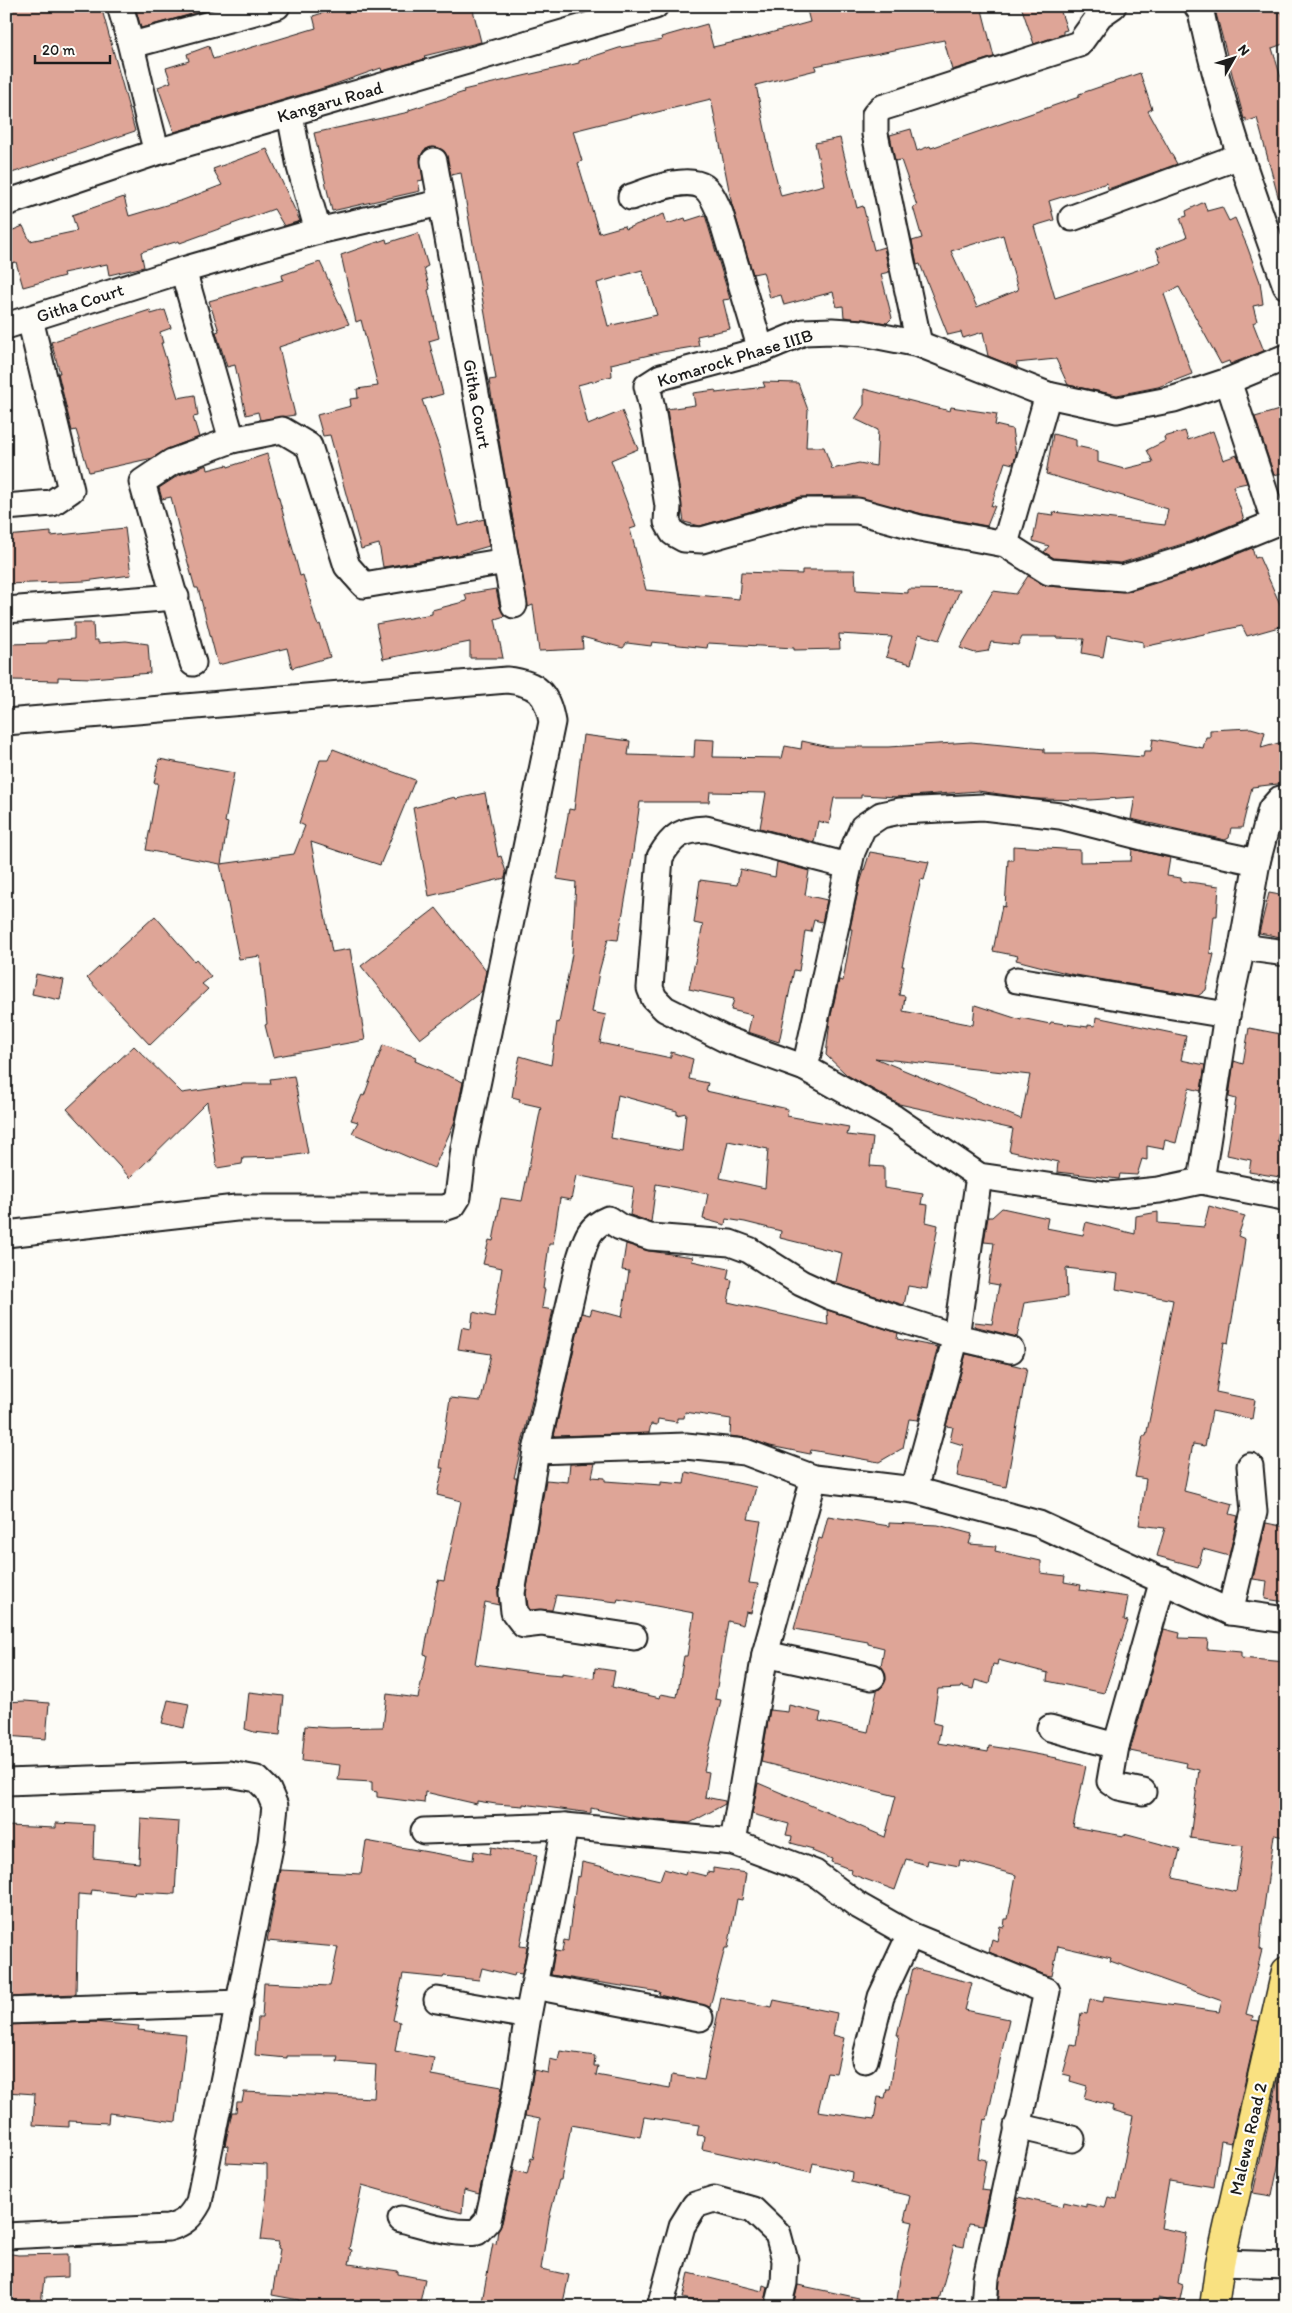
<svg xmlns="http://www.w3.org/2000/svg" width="1292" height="2313" viewBox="0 0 1292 2313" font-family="Itim,sans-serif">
  <rect width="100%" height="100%" fill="#fdfcf7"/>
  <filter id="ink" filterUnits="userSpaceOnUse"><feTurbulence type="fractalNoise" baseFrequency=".02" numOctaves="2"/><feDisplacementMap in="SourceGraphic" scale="10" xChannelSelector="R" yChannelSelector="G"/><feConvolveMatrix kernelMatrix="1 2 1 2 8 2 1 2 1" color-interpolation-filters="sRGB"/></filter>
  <g filter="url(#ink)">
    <g fill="#dea597" stroke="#1c1c1c" fill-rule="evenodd">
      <polygon points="6,6 101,6 135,131 6,175"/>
      <polygon points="135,6 203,6 203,11 141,28"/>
      <polygon points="345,6 472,6 481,42 424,56 425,59 382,71 381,68 327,87 174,132 158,87 171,82 166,68 189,61 187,54 209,46 213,59 316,28 313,16"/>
      <path d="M806 6H981L994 57 952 70 944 40 815 66 816 70 756 85 770 154 781 196 824 185 815 143 840 138 857 208 863 206 874 250 884 247 889 272 881 274 892 318 887 323 844 317 843 306 837 307 833 292 784 305 781 295 770 298 763 272 753 274 732 205 711 99 645 115V113L573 131 582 161 578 163 599 233 624 226 625 229 664 214 667 224 685 218 686 221 705 215 730 299 723 300 730 329 697 336 699 346 662 352 611 364 612 376 578 385 588 425 622 411 638 449 611 460 636 527 630 529 646 590 739 599 741 572 802 574V570H855L856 590 908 593V589L960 590 939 640 919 634 911 664 886 657 892 637 839 634 840 649 794 650V648L708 643 707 648 652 642 651 646 627 643 623 648 582 637 583 649 539 651 533 605 528 607 493 405 489 380 496 379 461 173 451 175 445 152 439 148 431 147 424 150 420 157 423 180 418 181 420 191 332 211 314 133 409 112V110L464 92 463 90 579 63V61L619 48 662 40 661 37 707 24 713 47 752 38 810 22ZM642 270 657 315 608 326 597 283Z"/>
      <polygon points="1021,6 1059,6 1067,30 1063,31 1063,34 1034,44"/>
      <polygon points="1214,6 1280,6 1286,25 1286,43 1272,48 1286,94 1286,199 1279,200 1257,118 1246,122 1246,118 1244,119"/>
      <path d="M1140 73 1152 109 1148 111 1177 164 1108 189 1107 183 1049 201 1054 220 1034 226 1055 298 1161 262 1156 249 1187 237 1180 218 1187 216 1186 211 1204 202 1207 211 1222 207 1229 221 1235 218 1247 246 1260 282 1263 304 1253 306 1257 321 1253 323 1264 351 1230 364 1229 361 1221 364 1179 287 1164 294 1192 374 1158 387 1117 395 1068 385 1056 359 1016 363 1018 368 988 356 983 332 963 338 961 332 948 335 920 264 917 265 912 241 922 238 913 207 917 206 901 160 895 161 890 135 911 129 917 151 930 146 931 148 1079 97V94ZM1003 235 1018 290 977 307 951 251Z"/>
      <polygon points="267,149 300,221 284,226 274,209 180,243 179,241 141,252 144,267 109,275 107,264 63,273 64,276 23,287 16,262 6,264 6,233 23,226 30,241 77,231 72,215 124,197 129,216 183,200 222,185 213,169"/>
      <polygon points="418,233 428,266 424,268 430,289 428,290 439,338 429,341 443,394 422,400 439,447 459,526 484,519 489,546 458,555 383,567 379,544 361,549 330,435 323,436 317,415 351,406 350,399 358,398 357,389 378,386 361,320 356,322 341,255 386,239 387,243"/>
      <polygon points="320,262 349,324 279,347 295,415 260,420 258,412 246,415 235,365 227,367 216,332 219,331 209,301 283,280 282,275"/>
      <polygon points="150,310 151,314 165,310 171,328 160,332 163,343 161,343 178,398 195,395 198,416 193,417 199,437 167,449 153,458 89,472 76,430 72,431 58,373 60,373 51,342"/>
      <polygon points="763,382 798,383 808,410 806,447 824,447 832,469 859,463 876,466 878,430 855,419 864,405 864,389 950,411 951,407 997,414 995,425 1012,429 1016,455 1013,464 1005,462 991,506 995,506 987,526 923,514 851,496 800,497 700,526 684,522 667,409 695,405 693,393 716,390 716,393 765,387"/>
      <polygon points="1286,408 1286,481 1282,473 1274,475 1255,417"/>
      <polygon points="1185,431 1188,440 1213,431 1223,460 1237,455 1247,483 1233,486 1244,520 1189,542 1121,563 1054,558 1044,552 1049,546 1033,541 1038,513 1054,515 1053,512 1165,525 1168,509 1046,474 1053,434 1076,440 1076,446 1098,451 1098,462 1124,469 1153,462 1147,450 1165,441 1164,437"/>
      <polygon points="267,454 300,576 303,575 316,621 318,625 320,624 330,657 292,668 287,648 218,665 198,588 195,588 180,534 171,497 162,499 159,488 179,475 207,465 208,470 227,465 228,467"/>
      <polygon points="125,528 131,575 85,581 6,584 6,536 51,532 51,536"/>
      <polygon points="1252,548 1255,558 1259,557 1284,613 1286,625 1247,636 1242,626 1143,647 1143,642 1107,635 1103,657 1082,653 1084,639 1057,638 1057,637 1022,637 1018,645 991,642 988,651 975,653 960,648 993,591 1016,594 1028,576 1048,586 1127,592 1198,570"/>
      <polygon points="496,589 500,608 505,616 495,619 503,658 470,658 470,642 383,659 376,624 432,614 432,610 467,601 465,594"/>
      <polygon points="74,623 93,623 94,640 98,640 98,643 126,641 148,644 150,673 92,678 58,677 58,681 12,680 10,644 47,643 47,641 74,639"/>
      <path d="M1251 728 1265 732 1261 748 1286 741V783L1252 787 1242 828H1231L1229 838 1225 840 1131 819 1135 797 1090 800 1035 799 978 791 898 797 861 795V798H834L829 824 818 821 814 842 760 828 766 793 710 792 709 802H640L630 873 618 940 608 939 599 972 592 1012 606 1015 600 1043 671 1058V1052L693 1059 689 1079 708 1083 706 1091 788 1109 787 1116 849 1127 847 1135 873 1138 870 1166 884 1167V1188L923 1194 921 1204 928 1205 926 1222 938 1225 927 1289 908 1286 904 1305 834 1283 830 1281 836 1282 842 1253 780 1238 781 1231 745 1222 726 1219 725 1225 703 1219 708 1194 656 1184 651 1222 630 1215 634 1187 576 1175 571 1200 560 1198 553 1244H549L543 1289H545L542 1308 553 1310 514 1478H517L498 1591 499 1605 485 1602 475 1664 538 1673 562 1675V1673L594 1678 595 1668 615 1671 612 1687 660 1698 661 1694 677 1697 684 1656H687L694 1613 618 1599 617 1602 556 1595 552 1610H530L528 1606 526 1593 546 1480 568 1482 570 1464 595 1463 592 1477 605 1478V1481L661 1485V1482L684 1484 686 1472 756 1487 748 1519 761 1521 749 1583 758 1584 751 1613 746 1612 743 1625 728 1621 715 1699 721 1700 704 1771 709 1772 705 1797 725 1801V1804L690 1823 635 1818 591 1808V1813L523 1804V1806L496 1804 477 1801V1804L425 1792 424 1803 377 1797V1792L372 1791V1782L338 1780 340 1765 302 1761 305 1726 331 1728 383 1727 387 1694 418 1698 427 1655 424 1654 438 1580 444 1581 461 1501 437 1495 443 1468H440L450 1398 481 1401 491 1354 458 1349 462 1327 471 1329 473 1312 494 1317 502 1268 483 1264 489 1240 493 1241 501 1198 522 1201 541 1107 519 1102 520 1099 512 1097 515 1078 520 1056 551 1065 557 1022 559 1023 572 954 576 882 557 879 569 809 574 810 583 735 630 741 628 755 694 757 695 739 714 740 713 757 782 758 785 746 801 749 802 741 829 747H888L971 742 1044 749V753H1094L1143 757 1144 751H1151L1153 739 1203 748 1206 737H1210V730ZM618 1095 677 1111V1115L686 1113 682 1151 611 1138ZM728 1141 768 1149 765 1188 720 1178Z"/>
      <polygon points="333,749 415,780 380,865 311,842 332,952 350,949 365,1040 273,1057 265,1025 267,1024 260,956 239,959 220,864 146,850 158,783 154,783 159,759 234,773 225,822 228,823 221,864 294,854 305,826 299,823 320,760 328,760"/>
      <polygon points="485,793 498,857 501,856 506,872 505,878 429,896 413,808 455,797 456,799"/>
      <polygon points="1013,846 1080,850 1080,862 1131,861 1132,849 1170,858 1167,876 1181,878 1181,881 1219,886 1217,916 1214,916 1210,953 1214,954 1206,990 1198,996 1070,974 1016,960 1018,956 993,951 1002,906 1005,907 1008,860 1013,860"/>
      <path d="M870 852 929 862 924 880 921 879 902 966H904L899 995 905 996 903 1011 973 1025 975 1005 1021 1020V1018L1050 1024 1051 1022 1088 1027V1025L1095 1026 1096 1017 1186 1036 1181 1060 1205 1065 1201 1091 1189 1088 1176 1143 1165 1140 1163 1149 1147 1146V1160L1142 1159 1137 1175 1120 1174 1119 1179 1057 1172 1058 1162 1009 1151 1013 1129 899 1104 847 1075 826 1055 830 1020 839 980 843 981 852 929H850L859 886ZM875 1058 1030 1075 1021 1119Z"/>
      <polygon points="777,862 809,871 805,895 827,900 822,922 814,920 811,932 805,931 799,971 794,970 779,1042 748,1032 752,1015 731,1010 734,999 689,989 703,925 694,923 700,880 737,885 740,869 775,877"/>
      <polygon points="1269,893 1286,896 1286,938 1259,933"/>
      <polygon points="436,908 486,971 482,991 420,1039 361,966"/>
      <polygon points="155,916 194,961 196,959 211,977 202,984 208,989 150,1045 87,978"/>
      <polygon points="36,974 64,980 60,1000 32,994"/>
      <polygon points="1249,1028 1286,1035 1286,1099 1277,1141 1286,1142 1286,1178 1249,1172 1251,1160 1227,1155 1236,1099 1229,1097 1234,1061 1243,1064"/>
      <polygon points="383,1045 416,1057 415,1061 463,1082 455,1121 434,1168 352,1133 358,1122 351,1120 362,1095 364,1096"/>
      <polygon points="134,1046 182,1093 243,1084 271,1084 270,1079 294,1076 308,1153 284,1157 243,1158 242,1164 217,1168 207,1102 130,1178 67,1109"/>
      <polygon points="1209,1206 1245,1216 1238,1236 1245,1239 1242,1261 1228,1343 1224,1342 1216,1392 1255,1400 1252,1419 1212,1411 1205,1446 1193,1444 1184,1491 1233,1504 1230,1514 1238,1516 1229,1556 1203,1549 1198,1567 1157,1556 1165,1528 1139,1525 1146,1479 1135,1477 1143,1436 1146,1436 1151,1412 1173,1300 1116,1289 1118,1274 1066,1268 1067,1297 1024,1303 1017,1337 974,1326 975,1322 992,1324 999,1285 988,1283 994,1243 984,1242 988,1217 992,1217 1002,1208 1048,1218 1046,1228 1083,1235 1086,1222 1135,1234 1136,1216 1158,1212 1158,1223 1204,1227"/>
      <polygon points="626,1244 649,1251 693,1257 692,1261 729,1269 727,1279 732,1280 728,1302 828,1325 827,1310 898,1333 897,1339 938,1347 918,1420 909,1419 903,1448 879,1462 811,1450 810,1454 770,1446 747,1438 730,1436 731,1419 685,1412 684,1418 677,1418 677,1422 658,1419 657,1425 651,1424 649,1433 554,1436 582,1313 590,1315 592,1309 622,1317 629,1271 622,1270"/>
      <polygon points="966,1354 1027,1368 1006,1487 957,1476 963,1445 950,1441 953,1427 946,1426"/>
      <polygon points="828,1516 889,1526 889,1523 938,1525 972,1534 969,1544 996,1546 995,1551 1041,1561 1041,1573 1065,1576 1064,1582 1081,1585 1080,1590 1128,1597 1124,1620 1128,1621 1104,1693 1047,1681 1048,1673 998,1660 997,1665 993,1664 989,1684 975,1680 973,1689 961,1686 960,1688 938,1689 933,1723 941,1725 938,1743 988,1752 989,1746 1014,1750 1057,1758 1056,1759 1086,1766 1073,1827 1124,1836 1124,1834 1180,1849 1173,1878 1236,1892 1243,1846 1190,1838 1199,1770 1186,1767 1187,1763 1130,1751 1164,1629 1180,1633 1179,1638 1208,1639 1207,1649 1241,1652 1241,1658 1286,1662 1286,1827 1284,1837 1274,1835 1262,1922 1260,1949 1262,1950 1246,2014 1253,2016 1252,2020 1259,2021 1231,2143 1221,2141 1214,2187 1169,2180 1161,2228 1186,2233 1178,2283 1183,2285 1179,2304 1158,2298 1156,2307 998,2307 1000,2280 1018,2197 1063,2207 1064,2202 1086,2207 1086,2204 1105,2208 1108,2197 1117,2199 1133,2116 1112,2110 1113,2106 1084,2098 1087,2086 1070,2081 1071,2076 1063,2074 1071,2045 1076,2046 1081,2013 1087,2014 1090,1999 1103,2002 1104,1996 1219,2012 1222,2001 1110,1961 1111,1958 1058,1946 1052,1976 1045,1975 989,1952 992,1939 997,1941 1000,1926 1004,1927 1005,1919 1008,1919 1016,1875 960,1860 959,1866 928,1860 927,1865 906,1859 895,1890 851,1874 852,1870 831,1862 832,1859 812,1851 813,1849 791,1843 792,1836 786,1835 789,1824 752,1814 758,1783 885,1837 896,1796 761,1762 770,1710 788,1712 789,1705 821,1713 819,1721 868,1732 877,1691 882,1687 886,1680 885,1672 881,1666 884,1648 868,1644 868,1642 794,1629 819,1538 822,1539"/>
      <polygon points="1266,1523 1286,1527 1286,1602 1265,1599 1267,1581 1253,1579"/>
      <polygon points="249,1692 284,1696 280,1735 254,1732 245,1729"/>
      <polygon points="168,1700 189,1704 184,1728 162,1723"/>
      <polygon points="25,1701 49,1703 46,1739 6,1736 6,1702"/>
      <polygon points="141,1819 179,1822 175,1894 135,1892 134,1895 92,1890 91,1895 78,1894 76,1994 6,1997 6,1826 56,1828 56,1823 94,1825 93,1858 139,1863"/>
      <polygon points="366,1841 473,1860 474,1851 490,1854 491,1847 537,1855 520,1946 527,1947 522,1974 515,1973 514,1976 482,1968 479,1980 444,1976 443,1978 403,1974 393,2020 400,2022 395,2051 434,2058 431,2075 502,2087 479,2194 464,2190 462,2213 362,2185 349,2249 352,2250 349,2264 398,2271 398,2274 425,2279 419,2307 298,2307 299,2300 272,2295 280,2249 278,2248 279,2242 261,2240 267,2192 267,2165 226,2163 228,2146 225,2145 232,2112 236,2112 237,2102 242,2102 244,2092 374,2098 376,2065 337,2062 338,2056 287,2056 287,2058 255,2055 258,2018 262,2018 264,1983 330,1986 338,1947 267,1941 280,1870 361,1874"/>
      <polygon points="582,1862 660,1880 664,1869 685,1875 686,1871 706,1876 707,1872 713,1873 713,1868 746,1873 742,1900 737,1899 728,1948 725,1948 710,2007 659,1995 660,1992 551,1975 555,1951 562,1952 564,1940 568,1941 577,1876 580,1877"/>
      <polygon points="913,1968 972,1983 965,2010 1009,2019 987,2120 984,2119 978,2158 986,2160 981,2190 990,2191 982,2226 968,2224 964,2247 954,2245 937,2307 896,2307 901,2271 913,2222 904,2220 910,2196 851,2182 852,2172 813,2163 811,2173 702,2149 704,2136 697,2135 699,2125 644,2117 640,2137 571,2125 561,2180 559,2180 549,2219 541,2269 569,2275 562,2307 481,2307 493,2243 496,2244 498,2230 502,2223 514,2170 527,2174 531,2158 533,2159 540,2119 525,2116 534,2070 548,2073 550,2059 558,2061 560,2051 595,2056 594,2066 598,2066 596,2075 670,2088 672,2075 704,2080 721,1998 772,2007 774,2000 837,2013 833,2035 844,2038 836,2073 827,2072 818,2111 874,2119 878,2097 885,2098 887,2089 890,2089 899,2035 897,2035"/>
      <polygon points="94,2022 139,2026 138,2030 186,2035 176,2122 109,2113 108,2123 69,2121 69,2127 33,2125 35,2094 6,2092 6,2025"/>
      <polygon points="1286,2043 1286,2128 1272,2196 1253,2193"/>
      <polygon points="6,2253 18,2255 68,2254 68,2277 44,2278 41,2304 6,2300"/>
      <polygon points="689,2273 762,2291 763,2285 768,2287 764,2307 717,2307 683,2298"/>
      <polygon points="798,2285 859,2298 858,2307 793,2307"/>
    </g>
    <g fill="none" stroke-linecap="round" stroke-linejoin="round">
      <g stroke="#1c1c1c" stroke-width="29">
        <g id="minor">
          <path d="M120 6C135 54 143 104 157 152"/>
          <path d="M1197 6 1201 12C1220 106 1254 196 1286 286"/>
          <polyline points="132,45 277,6"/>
          <polyline points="290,114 300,167 318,231"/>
          <polyline points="434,161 514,605"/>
          <path d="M631 197C649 191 686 175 704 187 712 193 716 204 720 213L761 350"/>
          <polyline points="6,203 157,152 655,6"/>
          <polyline points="1072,218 1240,156"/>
          <polyline points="183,270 232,440"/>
          <polyline points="6,326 183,270 318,231 440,203"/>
          <polyline points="919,344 875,134 875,115 881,108 894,104 1079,44 1100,15 1113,6"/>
          <polyline points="1228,381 1272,514 1280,521 1286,523"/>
          <polyline points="6,507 52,503 71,490 30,319"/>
          <polyline points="1280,521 1194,556 1123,578 1049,572 1005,544 920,528 858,511 804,511 702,540 684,539 673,533 667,522 668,506 652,408 647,386 661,377 761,350 804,332 832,331 863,333 919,344 1048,395 1117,410 1174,399 1228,381 1286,357"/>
          <polyline points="1005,544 1048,395"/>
          <polyline points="6,610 176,597"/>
          <polyline points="193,663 142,482 172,462 232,440 282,430 309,446 347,566 364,585 506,561"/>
          <path d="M6 722 507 680C537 683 547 693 552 722L464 1148 458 1197 453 1205 444 1208H236L6 1234"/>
          <path d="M848 866 706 829C681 830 673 835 660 857L650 988 654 998 665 1009 727 1040 805 1068 894 1118 979 1176 1109 1195 1159 1190 1201 1181 1283 1197 1286 1199"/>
          <polyline points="1242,947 1286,953"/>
          <polyline points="1017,980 1227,1015"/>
          <polyline points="805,1068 852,852 863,827 881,815 900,811 983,807 1060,816 1150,839 1257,862"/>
          <polyline points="1201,1181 1227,1015 1242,947 1257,862 1271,809 1280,799 1286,798"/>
          <polyline points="536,1451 686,1446 745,1452 814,1478 914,1490 1039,1524 1230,1612 1286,1620"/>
          <polyline points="914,1490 956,1337 979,1176"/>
          <polyline points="1230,1612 1254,1512 1250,1466"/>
          <path d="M634 1637 541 1623 524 1625 514 1612 512 1593 536 1451 580 1258C586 1240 588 1227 608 1219L620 1227 650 1237 730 1243 749 1250 801 1283 829 1296 956 1337 1011 1350"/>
          <polyline points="765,1654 872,1677"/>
          <polyline points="1050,1728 1116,1746"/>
          <path d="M6 1782 230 1774 257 1779 268 1790 275 1806 271 1842 199 2202C191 2217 184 2224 168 2228L6 2236"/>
          <polyline points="1143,1792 1119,1787 1110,1781 1116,1746 1163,1580"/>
          <polyline points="424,1831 565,1826 733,1842 815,1873 859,1906 910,1935 1047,1991 986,2278 984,2307"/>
          <polyline points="733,1842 765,1654 814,1478"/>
          <polyline points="534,1986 700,2018"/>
          <polyline points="437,2000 528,2016"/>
          <polyline points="6,2011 240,2003"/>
          <polyline points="865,2060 881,1997 910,1935"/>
          <polyline points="1017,2126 1072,2139"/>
          <path d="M401 2219C425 2225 452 2235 477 2232L488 2220 516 2091 528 2016 565 1826"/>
          <polyline points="1220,2263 1286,2265"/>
          <polyline points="660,2307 682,2226 695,2205 714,2199 753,2210 778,2234 785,2260 784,2283 778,2307"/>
        </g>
      </g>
      <g stroke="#1c1c1c" stroke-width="31">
        <polyline id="major" points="1214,2307 1220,2263 1286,1971"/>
      </g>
      <use href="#minor" stroke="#fdfcf7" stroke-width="25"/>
      <use href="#major" stroke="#f9e181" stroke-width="28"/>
    </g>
  </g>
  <g text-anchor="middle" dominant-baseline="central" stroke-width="4.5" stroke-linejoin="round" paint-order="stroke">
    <g font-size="18" fill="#1c1c1c" stroke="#fdfcf7">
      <text transform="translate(330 102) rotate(-16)">Kangaru Road</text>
      <text transform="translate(80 303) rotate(-18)">Githa Court</text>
      <text transform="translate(735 358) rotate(-17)">Komarock Phase IIIB</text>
      <text transform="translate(477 404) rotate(80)">Githa Court</text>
      <text transform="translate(1248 2139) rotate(-77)">Malewa Road 2</text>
    </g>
  </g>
  <rect width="1292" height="2313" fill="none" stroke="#fdfcf7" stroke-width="25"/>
  <rect x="12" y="12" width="1267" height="2288" fill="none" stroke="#1c1c1c" stroke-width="2" filter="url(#ink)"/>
  <g transform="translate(1234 58) rotate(51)" stroke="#fdfcf7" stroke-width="4" paint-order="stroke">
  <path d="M0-4L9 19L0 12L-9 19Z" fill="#1c1c1c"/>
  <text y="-8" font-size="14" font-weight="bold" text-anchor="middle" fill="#1c1c1c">N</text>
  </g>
  <path d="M35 55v8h75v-8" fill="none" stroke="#1c1c1c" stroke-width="2.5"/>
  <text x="42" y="55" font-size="15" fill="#1c1c1c" stroke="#fdfcf7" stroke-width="4" paint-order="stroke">20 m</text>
</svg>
